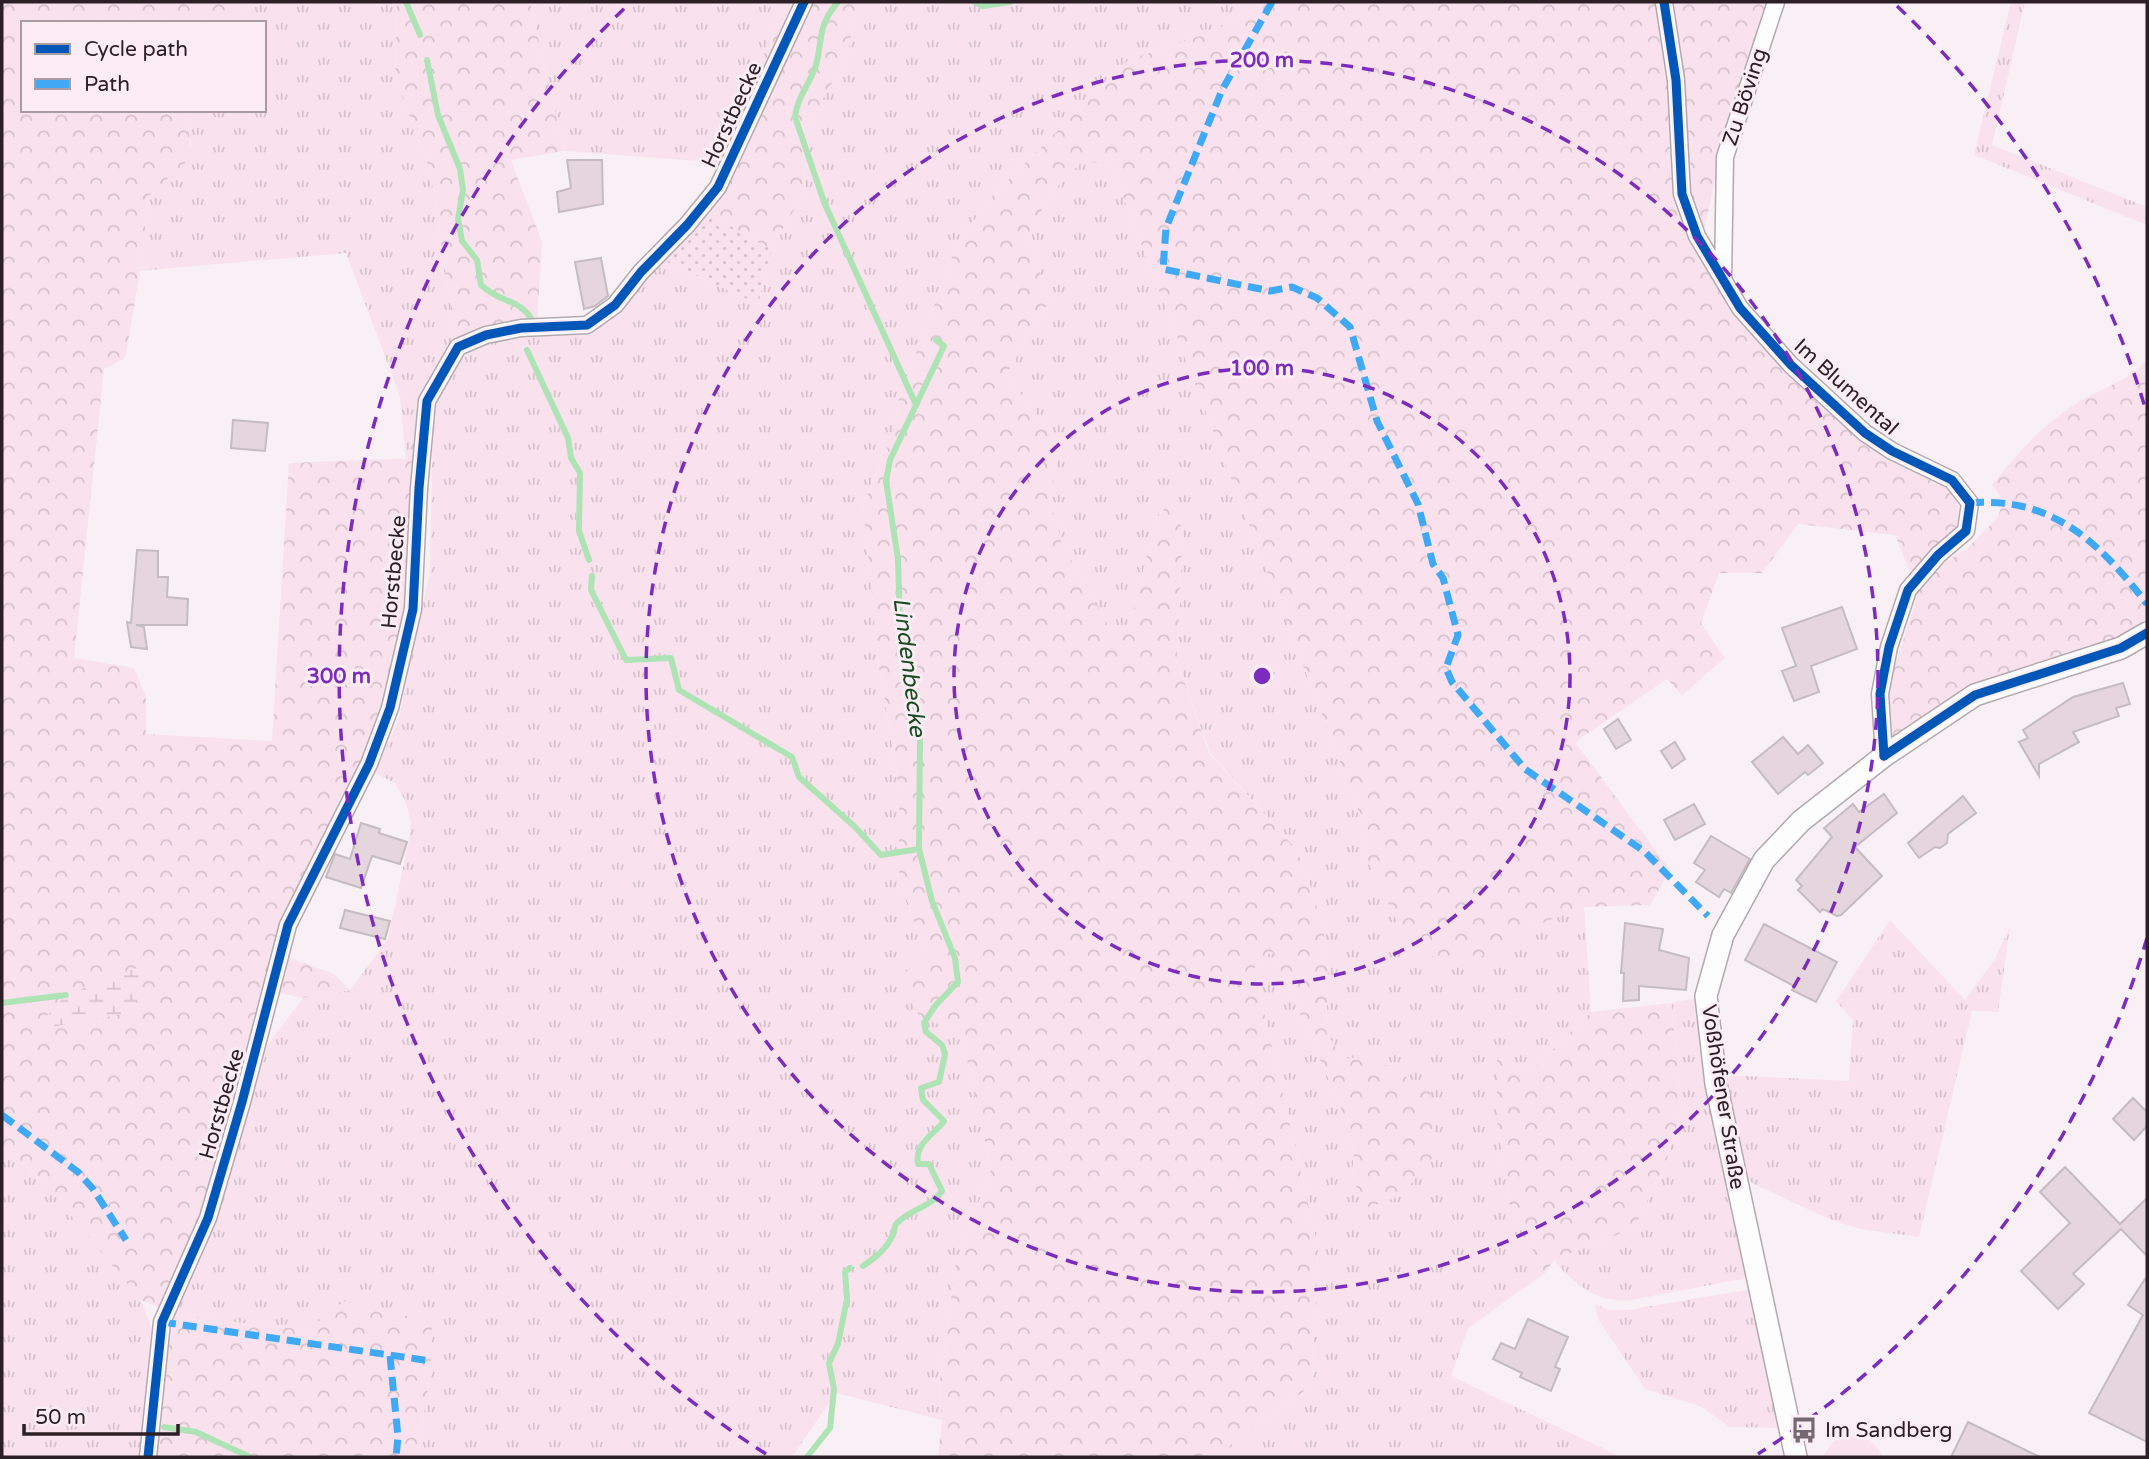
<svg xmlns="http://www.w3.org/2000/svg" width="2149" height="1459" viewBox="0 0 2149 1459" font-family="'Varela Round',sans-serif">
  <defs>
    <pattern id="grass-tufts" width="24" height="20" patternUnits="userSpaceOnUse" patternTransform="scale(1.75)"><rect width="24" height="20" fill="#f9e2ed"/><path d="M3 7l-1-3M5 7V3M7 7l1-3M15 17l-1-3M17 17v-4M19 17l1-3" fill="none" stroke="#d6c2cb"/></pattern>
    <pattern id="forest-crowns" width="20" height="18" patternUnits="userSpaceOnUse" patternTransform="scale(1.75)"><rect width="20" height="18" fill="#f9e2ed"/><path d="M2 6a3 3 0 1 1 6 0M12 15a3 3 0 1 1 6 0" fill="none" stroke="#d6c2cb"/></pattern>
    <pattern id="wetland-marsh" width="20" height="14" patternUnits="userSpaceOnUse" patternTransform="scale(1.75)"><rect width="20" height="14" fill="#f9e2ed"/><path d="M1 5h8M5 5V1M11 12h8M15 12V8" fill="none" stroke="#d6c2cb"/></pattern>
    <pattern id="garden-dots" width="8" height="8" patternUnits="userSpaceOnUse" patternTransform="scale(1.75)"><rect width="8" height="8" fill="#f9e2ed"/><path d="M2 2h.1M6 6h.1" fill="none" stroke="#d6c2cb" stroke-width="1.8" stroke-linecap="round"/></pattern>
  </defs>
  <rect width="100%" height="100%" fill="#f8f0f4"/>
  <g fill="url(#grass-tufts)">
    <polygon points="250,2 392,2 397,6 395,75 431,174 456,345 421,402 416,458 406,459 400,396 346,253 140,271 149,196 191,146 186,110 264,110 264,23 231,23 247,11"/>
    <polygon points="530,2 789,2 713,162 564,151"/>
    <polygon points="857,2 1266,2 1202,35 1129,60 993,195 957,244 899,398 894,432 863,504 879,666 899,788 899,877 926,955 920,1017 961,1032 991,1170 956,1262 940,1381 942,1420 836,1393 792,1457 417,1457 431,1369 344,1302 308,1330 173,1316 244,1120 266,1047 303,998 350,990 388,939 409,840 411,822 405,800 395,783 375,773 399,718 430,571 433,402 461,353 499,337 588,329 663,260 758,304 771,249 804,193 806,127 847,58"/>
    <polygon points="2011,2 2025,2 1992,145 2147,207 2147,225 1974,155"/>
    <polygon points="1083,160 1111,165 1357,806 1369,864 1532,927 1584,907 1591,1012 1529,1073 1497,1057 1497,1121 1510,1206 1545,1273 1468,1328 1451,1376 1621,1457 1225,1457 1227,1447 1312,1385 1318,1248 1254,968 1272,951 1340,1105 1354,1150 1352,1176 1430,1091 1400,1075 1343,1059 1326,1032 1328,950 1314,896 1297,850 1210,753 1177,661 1183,527 1164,507 1155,522 1128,633 1109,627 1062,544 1050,501 1060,445 1006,375 1049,301 1029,235 1050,194"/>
    <polygon points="1890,920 1965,1000 1995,959 2010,926 1998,1012 1972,1011 1919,1237 1860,1229 1829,1219 1752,1183 1745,1173 1724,1075 1849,1081 1853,1020 1836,1001"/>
    <path d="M1697 998 1747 1278 1631 1300C1599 1304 1573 1284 1554 1260L1634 1228 1666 1162 1682 1107 1671 1003Z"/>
    <path d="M2 1146C54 1189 150 1275 154 1346 155 1380 145 1423 142 1457H2Z"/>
    <polygon points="1751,1289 1781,1428 1730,1427 1700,1406 1645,1389 1598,1319 1595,1304 1609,1310 1628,1310"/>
  </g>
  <g fill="url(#forest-crowns)">
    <path d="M2 2H250L247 11 231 23H23V110H186C196 175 188 155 149 196L140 271 126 354 124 359 104 369 74 658 134 668 146 696V734L272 741 289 463 416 458 407 609 386 706 365 764 330 831 285 956 334 974 350 990 303 998 265 990C242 1095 208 1212 161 1308L141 1300 39 1177 2 1146Z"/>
    <polygon points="392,2 530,2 564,151 511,160 542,242 537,322 456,345 431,174 395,75 397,6"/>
    <polygon points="789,2 857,2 847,58 806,127 804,193 771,249 709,214 734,171 727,164 713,162"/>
    <path d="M1266 2H1771L1719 158 1699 257C1743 324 1797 395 1864 440 1889 456 1923 463 1945 482 1959 493 1960 509 1959 526L1911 575 1895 535 1798 524 1762 573H1719L1701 623 1725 658 1682 695 1667 679 1575 742 1670 870 1650 905 1584 907 1532 927 1465 966 1411 950 1369 864 1357 806 1111 165 1083 161 1050 194 1029 235 1049 301 1006 375 1060 445 1050 501 1062 544 1109 627 1128 633 1155 522 1165 507 1183 527 1177 661 1209 753 1297 850 1314 896 1328 950 1326 1032 1343 1059 1370 1056 1430 1091 1437 1152 1401 1196 1365 1208 1352 1176 1354 1150 1340 1105 1272 951 1254 968 1318 1248 1312 1385 1228 1447 1225 1457H938L942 1420 940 1381 956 1262 991 1170 961 1032 920 1017 896 979 926 955 899 877V788L879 666 863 505 894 432 899 398 957 244 993 195 1129 60 1202 35Z"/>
    <path d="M2147 360V619L2117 641 1890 740 1886 694 1921 584 1941 565 1968 548 1998 517 2003 501 1992 485C2017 454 2040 427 2074 405 2099 389 2127 382 2147 360Z"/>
    <polygon points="1671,1003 1682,1107 1666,1162 1634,1228 1554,1260 1545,1273 1510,1206 1497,1121 1497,1056 1529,1073 1591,1012"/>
    <polygon points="344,1301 432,1322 431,1369 417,1457 155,1457 173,1316 308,1330"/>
  </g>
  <polygon fill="url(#wetland-marsh)" points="142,966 134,1012 34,1030 66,995"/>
  <polygon fill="url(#garden-dots)" points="709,214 771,249 758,304 663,260"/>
  <path fill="#f9e2ed" d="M1845 1436C1863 1436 1876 1441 1883 1457H1822L1833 1442Z"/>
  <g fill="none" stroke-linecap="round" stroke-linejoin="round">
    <g stroke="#aee3b5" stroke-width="6">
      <polyline points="406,2 420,35"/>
      <path d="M838 2C817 26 823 39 816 65 810 84 797 97 795 117L824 202 916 405 890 460 886 481 898 559 900 622 920 736 919 849 932 901 955 958 958 982 935 1006 924 1023 926 1032 942 1045 945 1054 939 1082 921 1088 923 1100 944 1121C936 1133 914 1143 918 1164H929L942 1191C933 1206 909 1210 897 1223 894 1225 895 1230 893 1234 887 1249 876 1257 863 1266"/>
      <polyline points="975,2 983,6 1010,2"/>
      <path d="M427 60 438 115 460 169 463 190 458 219 462 241 477 260 481 285C500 303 517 298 531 318"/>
      <polyline points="527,350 568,438 571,458 580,473 579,531 589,560"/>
      <polyline points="916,405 944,346 936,340"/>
      <polyline points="592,576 591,590 626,660 671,658 679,690 792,757 799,777 855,827 881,855 919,849"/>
      <polyline points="2,1003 66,995"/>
      <polyline points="164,1427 196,1432 250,1457"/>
      <polyline points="807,1457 830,1428 834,1389 829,1363 838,1344 847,1299 845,1272 850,1268"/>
    </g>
  </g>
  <g fill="#e4d6dc" stroke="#c5bcc0" stroke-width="2">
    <polygon points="567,160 602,160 603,204 559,212 557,192 571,188"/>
    <polygon points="601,258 608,296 595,306 584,309 575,262"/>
    <polygon points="233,420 268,423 265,451 231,448"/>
    <polygon points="137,550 158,551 158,577 168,577 167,597 188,599 187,625 136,625 144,627 147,649 131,647 127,622 131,623"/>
    <polygon points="1842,607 1857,649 1811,666 1819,692 1794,701 1782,671 1796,666 1782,628"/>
    <polygon points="2123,683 2130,704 2116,708 2119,716 2073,732 2079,742 2039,764 2039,776 2019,742 2028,738 2023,730 2073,697"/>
    <polygon points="1618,719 1631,740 1616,749 1604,729"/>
    <polygon points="1783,737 1798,754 1808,745 1823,763 1808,775 1805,772 1778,794 1752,762"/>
    <polygon points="1675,742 1685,759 1672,768 1661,751"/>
    <polygon points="1884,794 1897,813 1855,847 1882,876 1841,915 1837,916 1823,909 1820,912 1798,890 1802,886 1796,880 1832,837 1824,828 1853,804 1859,812"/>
    <polygon points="1963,796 1976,813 1948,834 1947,843 1940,848 1935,847 1919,858 1908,843"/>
    <polygon points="1694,804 1705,824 1675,840 1664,820"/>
    <polygon points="361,823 380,829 379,833 407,842 400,864 372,856 361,888 326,877 335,854 350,859"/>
    <polygon points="1711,836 1750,859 1731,893 1724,889 1719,897 1696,882 1705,870 1694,863"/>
    <polygon points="345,910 390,921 385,939 340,928"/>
    <polygon points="1625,923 1663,929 1659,950 1689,958 1686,990 1639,986 1639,1000 1623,1001 1624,973 1621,973"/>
    <polygon points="1764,924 1837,962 1816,1002 1792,990 1794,986 1745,960"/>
    <polygon points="2133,1098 2147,1112 2147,1126 2134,1140 2113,1119"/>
    <polygon points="2065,1167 2120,1224 2147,1198 2147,1256 2121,1229 2073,1274 2084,1284 2058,1309 2021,1271 2070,1223 2040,1192"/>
    <polygon points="2147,1276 2147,1442 2089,1413 2143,1315 2128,1305"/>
    <polygon points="1528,1319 1568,1337 1555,1367 1560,1369 1551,1391 1520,1377 1522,1373 1493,1359 1501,1343 1515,1349"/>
    <polygon points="1968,1422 2040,1457 1951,1457"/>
  </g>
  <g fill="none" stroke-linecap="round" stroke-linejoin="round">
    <g stroke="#b2a9ae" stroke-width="19">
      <g id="minor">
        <polyline points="1664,2 1676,80 1682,194 1697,236 1740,308 1791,365 1865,433 1892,451 1952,480 1970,503 1966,531 1938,555 1908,590 1889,647 1880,694 1884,756"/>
        <polyline points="1723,279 1725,157 1776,2"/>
        <polyline points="148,1457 162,1322 208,1218 242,1102 288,925 369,764 390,708 413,609 419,488 427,401 458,347 486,335 521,328 587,325 615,305 641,272 687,225 718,187 804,2"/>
      </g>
    </g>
    <g stroke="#b2a9ae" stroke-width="24">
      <polyline id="tertiary" points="1796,1457 1716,1084 1706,996 1723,935 1764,860 1801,821 1884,756 1975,695 2121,648 2147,633"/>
    </g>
    <use href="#minor" stroke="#fefdfd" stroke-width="16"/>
    <use href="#tertiary" stroke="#fefdfd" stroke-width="21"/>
    <g stroke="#3fa9f5" stroke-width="7" stroke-dasharray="14 7" stroke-linecap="butt">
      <polyline points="1272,2 1222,90 1166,228 1163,269 1270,291 1292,287 1317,298 1350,327 1377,421 1418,504 1433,564 1443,578 1458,635 1446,668 1452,682 1525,769 1645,852 1708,916"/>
      <path d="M1970 503C2052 496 2100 543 2147 604"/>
      <polyline points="2,1115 78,1172 93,1189 126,1240"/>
      <polyline points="162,1322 431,1361"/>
      <polyline points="390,1356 398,1437 396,1457"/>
    </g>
    <g stroke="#fbedf3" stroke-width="13">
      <g id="cycleway">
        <polyline points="1664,2 1676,80 1682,194 1697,236 1740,308 1791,365 1865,433 1892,451 1952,480 1970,503 1966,531 1938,555 1908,590 1889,647 1880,694 1884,756"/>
        <polyline points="1884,756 1975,695 2121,648 2147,633"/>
        <polyline points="148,1457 162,1322 208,1218 242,1102 288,925 369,764 390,708 413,609 419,488 427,401 458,347 486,335 521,328 587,325 615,305 641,272 687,225 718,187 804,2"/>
      </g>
    </g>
    <use href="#cycleway" stroke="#0057b8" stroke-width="9"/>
  </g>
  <g fill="none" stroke="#7b2cbf" stroke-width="3.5" stroke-dasharray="12 9">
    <circle cx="1262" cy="676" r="308"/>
    <circle cx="1262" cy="676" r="616"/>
    <path d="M2147 938A923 923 0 0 1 1758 1454M766 1454A923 923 0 0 1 627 6M1897 6A923 923 0 0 1 2147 414"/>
  </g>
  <defs>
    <g id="bus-bare" transform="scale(2.1)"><path d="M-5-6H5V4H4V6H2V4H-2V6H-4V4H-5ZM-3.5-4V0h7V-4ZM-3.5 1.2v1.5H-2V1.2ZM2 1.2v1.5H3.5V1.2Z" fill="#73696e" stroke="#fbedf3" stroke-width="2.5" paint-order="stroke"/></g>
  </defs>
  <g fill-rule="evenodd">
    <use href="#bus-bare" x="1804" y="1430"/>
  </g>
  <g text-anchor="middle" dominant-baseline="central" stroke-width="6" stroke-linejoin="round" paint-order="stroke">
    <g font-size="21" fill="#2c2026" stroke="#fbedf3">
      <text transform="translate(1745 97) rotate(-72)">Zu Böving</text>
      <text transform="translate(732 115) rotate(-65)">Horstbecke</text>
      <text transform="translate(1846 387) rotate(42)">Im Blumental</text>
      <text transform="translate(394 572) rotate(-85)">Horstbecke</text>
      <text transform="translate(1723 1097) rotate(81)">Voßhöfener Straße</text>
      <text transform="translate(222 1104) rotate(-74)">Horstbecke</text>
    </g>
    <g font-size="21" fill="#2c2026" stroke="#fbedf3" text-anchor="start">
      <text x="1825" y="1430">Im Sandberg</text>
    </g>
    <g font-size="23" font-style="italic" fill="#164c22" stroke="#fbedf3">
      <text transform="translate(909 667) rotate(83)">Lindenbecke</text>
    </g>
  </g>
  <circle cx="1262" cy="676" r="10" fill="#7b2cbf" stroke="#fbedf3" stroke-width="3.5"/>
  <g font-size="21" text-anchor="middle" font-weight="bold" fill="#7b2cbf" stroke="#fbedf3" stroke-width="6" stroke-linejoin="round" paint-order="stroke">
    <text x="1262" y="67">200 m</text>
    <text x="1262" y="375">100 m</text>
    <text x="339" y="683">300 m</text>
  </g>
  <rect width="2149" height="1459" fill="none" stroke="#2c2026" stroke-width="7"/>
  <rect x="21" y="21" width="245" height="91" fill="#fbedf3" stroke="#a89ba1" stroke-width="2"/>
  <rect x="35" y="44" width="35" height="10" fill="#0057b8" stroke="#a89ba1" stroke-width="2"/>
  <text x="84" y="56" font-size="21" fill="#2c2026">Cycle path</text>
  <rect x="35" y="79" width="35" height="10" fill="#3fa9f5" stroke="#a89ba1" stroke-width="2"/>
  <text x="84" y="91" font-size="21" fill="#2c2026">Path</text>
  <path d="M24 1424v10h154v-10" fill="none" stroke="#2c2026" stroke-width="3.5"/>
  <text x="35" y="1424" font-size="21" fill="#2c2026" stroke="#fbedf3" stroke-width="5" paint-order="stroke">50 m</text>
</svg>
